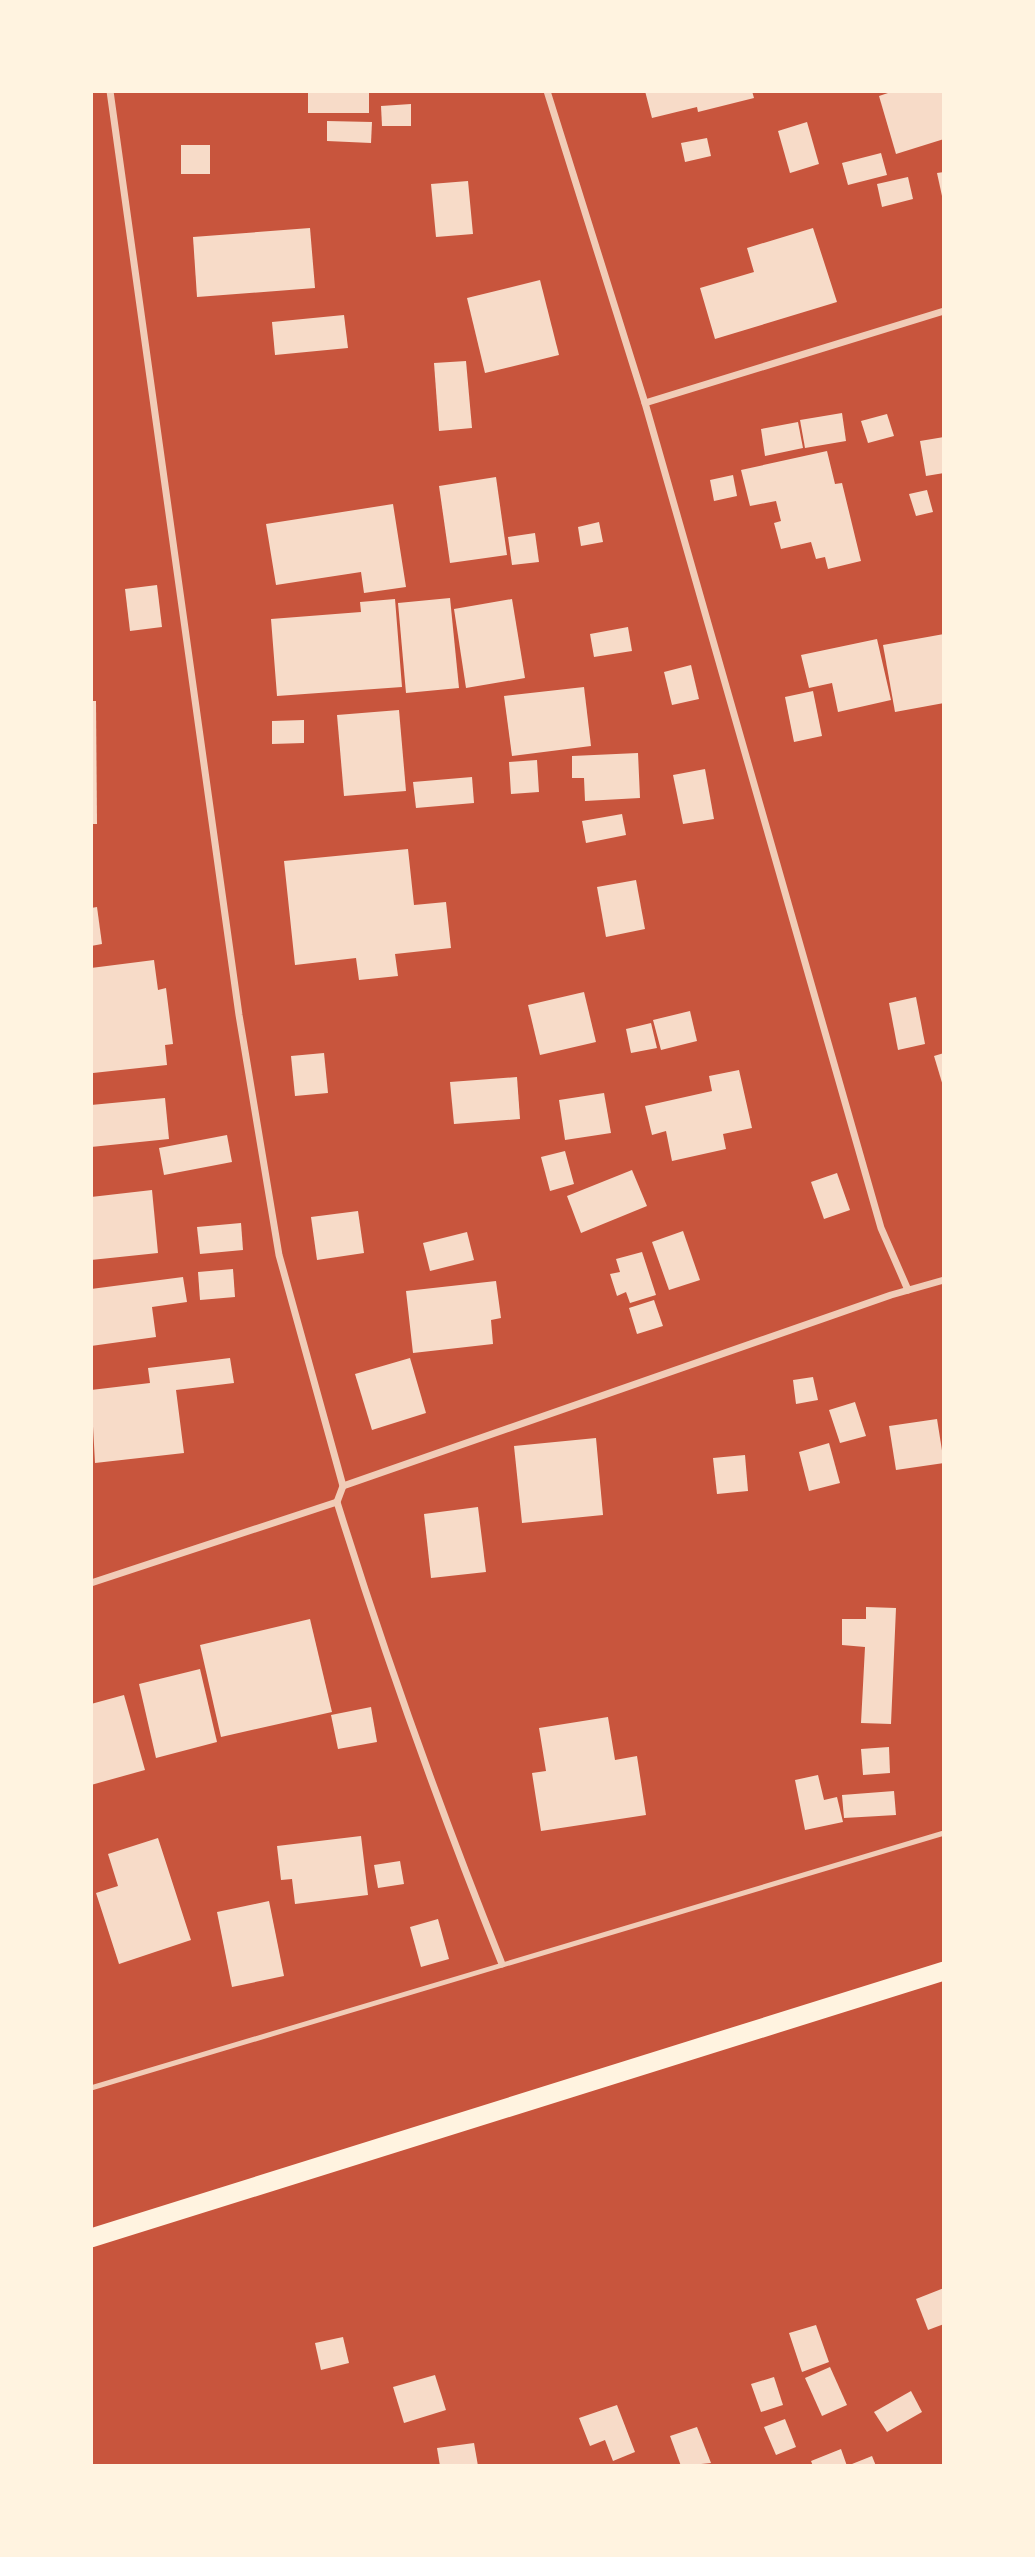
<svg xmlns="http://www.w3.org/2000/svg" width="1035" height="2557" viewBox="0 0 1035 2557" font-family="'Alegreya Sans',sans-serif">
  <rect width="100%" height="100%" fill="#c8553d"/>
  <g fill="#f7dbc8">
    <rect x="308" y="91" width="61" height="22"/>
    <polygon points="645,91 752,91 754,98 698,112 697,107 652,118"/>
    <polygon points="894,91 944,91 944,139 896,154 879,96"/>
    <polygon points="411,104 411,126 382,126 381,106"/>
    <polygon points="327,121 372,122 371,143 327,141"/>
    <polygon points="807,122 819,164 790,173 778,131"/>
    <polygon points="707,138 711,156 685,162 681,143"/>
    <rect x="181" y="145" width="29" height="29"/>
    <polygon points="881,153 887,175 848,185 842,163"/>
    <polygon points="944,172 944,196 942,196 937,173"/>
    <polygon points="908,177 913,199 882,207 877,184"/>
    <polygon points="468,181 473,234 436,237 431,184"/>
    <polygon points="310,228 315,288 197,297 193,237"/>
    <polygon points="813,228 837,302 715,339 700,288 754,272 747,248"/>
    <polygon points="540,280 559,355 485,373 467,298"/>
    <polygon points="344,315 348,348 275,355 272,322"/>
    <polygon points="466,361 472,428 439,431 434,363"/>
    <polygon points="842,413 846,441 805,448 800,420"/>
    <polygon points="887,414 894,436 868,443 861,421"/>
    <polygon points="798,422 803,448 765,456 761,429"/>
    <polygon points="944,437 944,473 926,476 920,441"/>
    <polygon points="827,451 835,484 842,483 861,561 828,569 825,557 816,559 811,542 781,549 774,523 781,521 776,501 750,506 741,470"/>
    <polygon points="733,475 737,496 714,501 710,480"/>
    <polygon points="496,477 507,555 450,563 439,486"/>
    <polygon points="927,490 933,512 916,516 909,494"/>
    <polygon points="393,504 406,587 364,593 361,572 276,585 266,524"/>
    <polygon points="599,522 603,542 581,546 578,527"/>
    <polygon points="535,533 539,562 512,565 508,537"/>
    <polygon points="157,585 162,627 130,631 125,589"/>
    <polygon points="450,598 459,688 406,693 398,603"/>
    <polygon points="395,599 402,687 277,696 271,619 361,612 360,602"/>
    <polygon points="512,599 525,678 466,688 454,609"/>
    <polygon points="628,627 632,651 594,657 590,634"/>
    <polygon points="944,634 944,703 895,712 883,645"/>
    <polygon points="877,639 891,700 838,712 832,683 809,688 801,655"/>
    <polygon points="691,665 699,699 672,705 664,672"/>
    <polygon points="584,687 591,746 512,756 504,696"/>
    <polygon points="813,691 822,736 794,742 785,697"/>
    <polygon points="91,701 96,701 97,824 91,824"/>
    <polygon points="399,710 406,791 344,796 337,715"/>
    <polygon points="304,720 304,743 272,744 272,721"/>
    <polygon points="638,753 640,798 585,801 584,778 572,778 572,756"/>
    <polygon points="537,760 539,792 511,794 509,762"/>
    <polygon points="705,769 714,819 683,824 673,775"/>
    <polygon points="472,777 474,803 416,808 413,782"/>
    <polygon points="622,814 626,835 586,843 582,821"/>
    <polygon points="408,849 414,905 446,902 451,948 395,954 398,976 359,980 356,958 295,965 284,861"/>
    <polygon points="636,880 645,929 606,937 597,887"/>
    <polygon points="97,907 102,944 91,946 91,908"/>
    <polygon points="154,960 158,990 166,988 173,1044 165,1045 167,1065 93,1073 91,968"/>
    <polygon points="584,992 596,1042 540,1055 528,1005"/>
    <polygon points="916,997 925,1044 898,1050 889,1003"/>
    <polygon points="690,1011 697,1041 661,1050 653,1020"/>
    <polygon points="651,1023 657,1048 631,1053 626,1029"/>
    <polygon points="324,1053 328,1093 295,1096 291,1056"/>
    <polygon points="944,1053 944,1086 943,1086 934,1056"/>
    <polygon points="739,1070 752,1128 723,1134 726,1149 672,1161 666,1131 652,1135 645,1106 712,1091 709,1076"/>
    <polygon points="517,1077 520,1119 454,1124 450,1082"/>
    <polygon points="604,1093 611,1133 565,1140 559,1100"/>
    <polygon points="165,1098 169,1139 91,1147 91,1105"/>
    <polygon points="227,1135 232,1162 164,1175 159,1148"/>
    <polygon points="565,1151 574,1184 550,1191 541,1157"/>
    <polygon points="632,1170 647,1206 581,1233 567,1196"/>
    <polygon points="837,1173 850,1210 824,1219 811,1182"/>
    <polygon points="152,1190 158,1253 91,1260 91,1197"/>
    <polygon points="358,1211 364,1253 317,1260 311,1217"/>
    <polygon points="241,1223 243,1250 200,1254 197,1227"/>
    <polygon points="683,1231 700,1280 669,1290 652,1242"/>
    <polygon points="467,1232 474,1260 430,1271 423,1243"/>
    <polygon points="642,1252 656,1295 630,1303 626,1292 617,1296 610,1274 620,1272 616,1259"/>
    <polygon points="233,1269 235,1297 200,1300 198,1272"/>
    <polygon points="183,1277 187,1302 152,1307 156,1337 91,1346 91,1289"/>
    <polygon points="496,1281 501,1318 491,1320 493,1344 413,1353 406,1291"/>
    <polygon points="654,1300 663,1326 637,1334 629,1308"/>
    <polygon points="230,1358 234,1383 176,1390 184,1453 95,1463 91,1390 150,1383 148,1368"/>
    <polygon points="410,1358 426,1413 372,1430 355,1374"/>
    <polygon points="813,1377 818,1400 796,1404 793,1380"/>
    <polygon points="855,1402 866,1436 840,1443 829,1410"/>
    <polygon points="937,1419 944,1463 896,1470 889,1426"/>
    <polygon points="596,1438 603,1515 522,1523 514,1446"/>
    <polygon points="829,1443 840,1483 809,1491 799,1452"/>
    <polygon points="745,1455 748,1491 717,1494 713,1458"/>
    <polygon points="478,1507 486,1572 431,1578 424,1514"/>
    <polygon points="866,1607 896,1608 891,1724 861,1723 865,1647 842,1645 842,1619 866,1619"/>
    <polygon points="310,1619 332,1712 221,1737 200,1645"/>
    <polygon points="200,1669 217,1742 156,1758 139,1684"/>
    <polygon points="124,1695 145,1770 91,1785 91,1704"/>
    <polygon points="371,1707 377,1742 338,1749 331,1715"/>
    <polygon points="608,1717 615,1760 637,1756 646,1815 541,1831 532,1773 546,1771 539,1728"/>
    <polygon points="889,1747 890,1773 863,1775 861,1749"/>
    <polygon points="818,1775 824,1800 837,1797 843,1822 805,1830 795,1780"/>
    <polygon points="894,1791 896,1815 844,1818 842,1795"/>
    <polygon points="361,1836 368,1895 295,1904 292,1879 281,1880 277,1846"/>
    <polygon points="158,1838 191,1940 119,1964 96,1893 118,1886 108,1854"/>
    <polygon points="400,1861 404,1884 378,1888 374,1865"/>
    <polygon points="269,1901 284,1976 232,1987 217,1912"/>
    <polygon points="438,1919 449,1959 421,1967 410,1927"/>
    <polygon points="944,2288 944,2324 928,2330 916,2299"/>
    <polygon points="816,2325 829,2362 802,2372 789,2333"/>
    <polygon points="343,2337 349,2363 321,2370 315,2343"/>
    <polygon points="830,2367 847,2405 822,2416 805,2378"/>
    <polygon points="435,2375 446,2410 404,2423 393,2387"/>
    <polygon points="774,2377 783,2405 761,2412 751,2384"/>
    <polygon points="911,2391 922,2412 887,2432 874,2412"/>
    <polygon points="617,2405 635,2452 613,2461 605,2440 590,2446 579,2418"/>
    <polygon points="785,2419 796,2447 776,2455 764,2427"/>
    <polygon points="697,2427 711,2463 681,2466 670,2436"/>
    <polygon points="474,2443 478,2466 440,2466 437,2448"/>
    <polygon points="841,2449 847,2466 872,2456 876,2466 813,2466 811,2461"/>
  </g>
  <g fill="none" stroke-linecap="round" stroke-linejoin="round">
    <polyline stroke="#f1ccb7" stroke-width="5" points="91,2088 944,1833"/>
    <g stroke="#f1ccb7" stroke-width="7">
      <path d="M110 91 239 1015 279 1255 343 1486 337 1502C386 1659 441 1812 502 1964"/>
      <polyline points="547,91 645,403 881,1228 908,1290"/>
      <polyline points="645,403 944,311"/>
      <polyline points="343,1486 891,1295 944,1280"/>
      <polyline points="91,1583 337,1502"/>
    </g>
    <polyline stroke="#fff3e0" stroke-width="19" points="91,2238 944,1971"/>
  </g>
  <rect width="1035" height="2557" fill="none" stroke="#fff3e0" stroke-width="186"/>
</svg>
